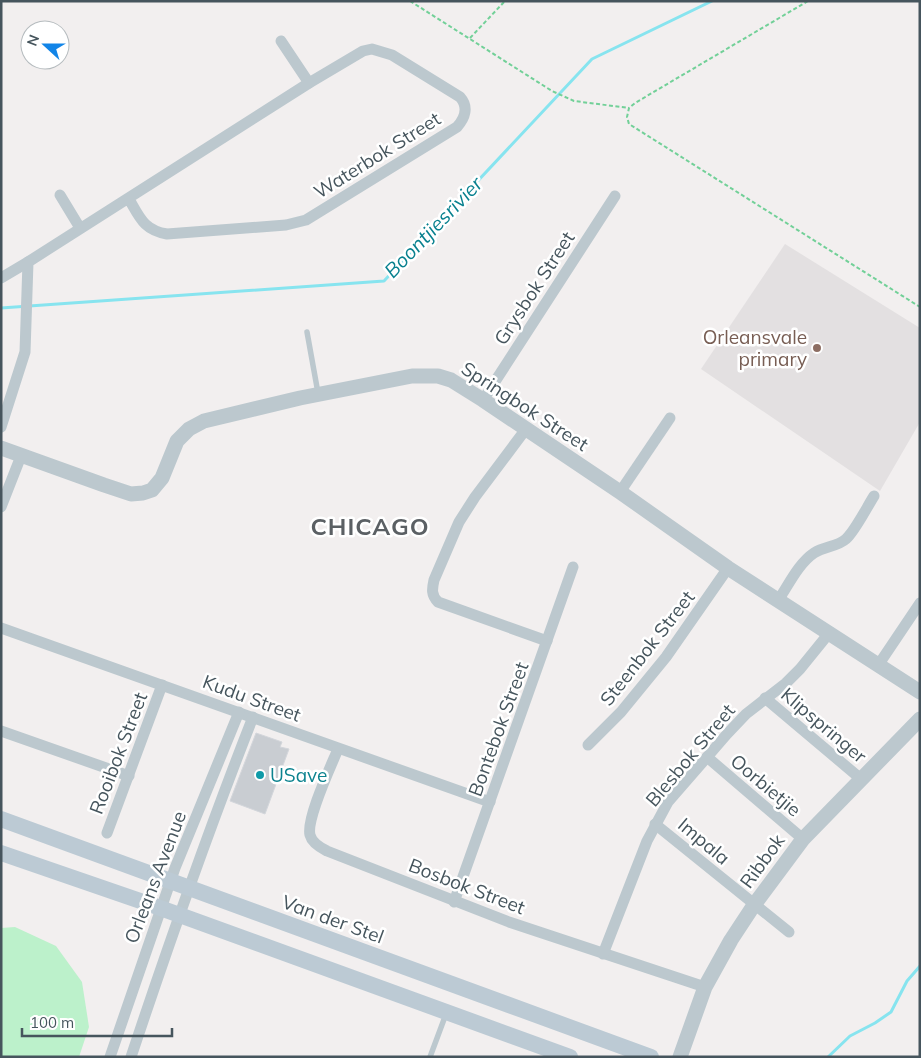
<svg xmlns="http://www.w3.org/2000/svg" width="921" height="1058" viewBox="0 0 921 1058" font-family="Mulish,sans-serif">
  <rect width="100%" height="100%" fill="#f2efef"/>
  <polygon fill="#e3e0e1" points="785,244 920,328 920,422 880,491 701,369"/>
  <polygon fill="#bcf1cb" points="15,927 56,946 82,982 89,1027 79,1057 1,1057 1,928"/>
  <g fill="none" stroke-linecap="round" stroke-linejoin="round">
    <g stroke="#87e4ef" stroke-width="3">
      <polyline points="1,308 384,281 592,59 712,1"/>
      <polyline points="828,1057 850,1036 875,1023 891,1012 907,981 920,966"/>
    </g>
  </g>
  <polygon fill="#c9cdd2" stroke="#d3d6db" points="256,733 282,742 280,747 289,749 265,814 230,801"/>
  <g fill="none" stroke-linecap="round" stroke-linejoin="round">
    <g stroke="#72d098" stroke-width="2" stroke-dasharray="4 2.5" stroke-linecap="butt">
      <polyline points="410,1 552,91 574,101 629,108"/>
      <polyline points="808,1 635,103 629,108 627,117 629,124 920,307"/>
      <polyline points="470,38 505,1"/>
    </g>
    <g stroke="#bcc8ce" stroke-width="5.5">
      <polyline points="307,332 318,393"/>
      <polyline points="430,1057 446,1014"/>
    </g>
    <g stroke="#bcc8ce" stroke-width="11">
      <polyline points="281,41 309,83"/>
      <polyline points="60,195 80,228"/>
      <polyline points="1,278 28,262"/>
      <polyline points="483,400 615,196"/>
      <path d="M1 427 25 352 28 262 309 83 363 51 372 49 392 55 460 97C469 107 465 118 457 127L306 220 286 225 167 234C144 230 140 218 129 199"/>
      <path d="M526 429 475 497 459 522 434 580C432 589 431 595 438 602L547 641"/>
      <polyline points="620,492 670,418"/>
      <polyline points="1,507 21,456"/>
      <path d="M779 599C789 584 799 563 814 553 825 546 837 547 846 539 855 531 867 507 874 496"/>
      <polyline points="1,628 490,802"/>
      <polyline points="879,664 920,603"/>
      <polyline points="765,698 861,779"/>
      <polyline points="1,731 129,776"/>
      <polyline points="588,745 621,712 666,657 728,568"/>
      <path d="M338 749C331 766 306 819 310 835 312 843 321 848 327 851L509 922 705 987"/>
      <polyline points="707,757 803,839"/>
      <polyline points="655,824 789,932"/>
      <polyline points="107,833 162,685"/>
      <polyline points="454,902 573,567"/>
      <polyline points="603,954 647,841 668,802 727,734 746,714 786,683 800,669 830,632"/>
      <polyline points="110,1057 175,868 239,712"/>
      <path d="M131 1057C169 943 209 829 253 717"/>
    </g>
    <g stroke="#bcc8ce" stroke-width="15">
      <polyline points="1,448 104,485 131,494 143,493 152,490 162,478 177,441 189,429 204,421 300,398 412,376 438,376 451,380 483,400 620,492 728,568 920,692"/>
      <polyline points="680,1057 705,987 731,940 754,905 803,839 920,719"/>
    </g>
    <g stroke="#bccad4" stroke-width="16">
      <polyline points="1,819 651,1057"/>
      <polyline points="1,853 152,905 570,1057"/>
    </g>
  </g>
  <circle fill="#8d6e63" stroke="#fff" stroke-width="2" cx="817" cy="348" r="5"/>
  <circle fill="#0f9aa8" stroke="#fff" stroke-width="2" cx="260" cy="775" r="5"/>
  <g text-anchor="middle" dominant-baseline="central" stroke-width="5" stroke-linejoin="round" paint-order="stroke">
    <g font-size="19" fill="#46555d" stroke="#fff">
      <text transform="translate(377 155) rotate(-32)">Waterbok Street</text>
      <text transform="translate(534 288) rotate(-57)">Grysbok Street</text>
      <text transform="translate(525 406) rotate(33)">Springbok Street</text>
      <text transform="translate(647 648) rotate(-52)">Steenbok Street</text>
      <text transform="translate(252 698) rotate(20)">Kudu Street</text>
      <text transform="translate(824 725) rotate(40)">Klipspringer</text>
      <text transform="translate(498 729) rotate(-70)">Bontebok Street</text>
      <text transform="translate(118 753) rotate(-69)">Rooibok Street</text>
      <text transform="translate(690 755) rotate(-50)">Blesbok Street</text>
      <text transform="translate(766 785) rotate(40)">Oorbietjie</text>
      <text transform="translate(704 841) rotate(40)">Impala</text>
      <text transform="translate(762 861) rotate(-54)">Ribbok</text>
      <text transform="translate(155 877) rotate(-69)">Orleans Avenue</text>
      <text transform="translate(467 886) rotate(21)">Bosbok Street</text>
      <text transform="translate(333 919) rotate(20)">Van der Stel</text>
    </g>
    <g font-size="19" fill="#785e54" stroke="#fff" text-anchor="end">
      <text x="807" y="337">Orleansvale<tspan x="807" dy="22">primary</tspan></text>
    </g>
    <g font-size="19" fill="#0d838f" stroke="#fff" text-anchor="start">
      <text x="270" y="775">USave</text>
    </g>
    <g font-size="20" font-style="italic" fill="#09818f" stroke="#fff">
      <text transform="translate(433 227) rotate(-46)">Boontjiesrivier</text>
    </g>
    <g font-size="24" font-weight="bold" letter-spacing="1" fill="#5b6064" stroke="#fff">
      <text x="370" y="526">CHICAGO</text>
    </g>
  </g>
  <rect width="921" height="1058" fill="none" stroke="#46555d" stroke-width="5"/>
  <g transform="translate(45 45) rotate(291)"><circle r="24" fill="#ffffff" stroke="#b5bbbe"/>
  <path d="M0-4L9 19L0 12L-9 19Z" fill="#1285e8"/>
  <text y="-8" font-size="14" font-weight="bold" text-anchor="middle" fill="#46555d">N</text>
  </g>
  <path d="M22 1028v8h150v-8" fill="none" stroke="#46555d" stroke-width="2.5"/>
  <text x="30" y="1028" font-size="15" fill="#46555d" stroke="#ffffff" stroke-width="4" paint-order="stroke">100 m</text>
</svg>
